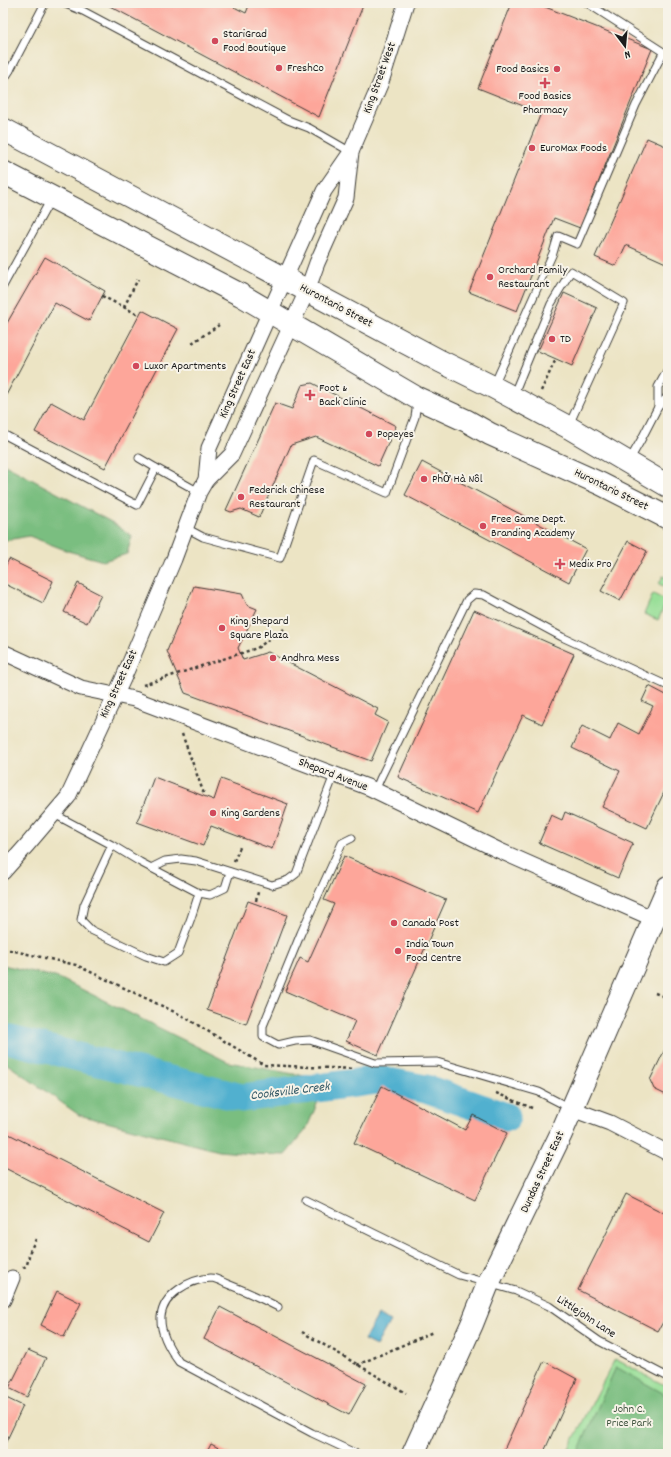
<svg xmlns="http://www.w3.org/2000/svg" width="671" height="1457" viewBox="0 0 671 1457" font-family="Dekko,sans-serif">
  <rect width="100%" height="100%" fill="#f7f3e8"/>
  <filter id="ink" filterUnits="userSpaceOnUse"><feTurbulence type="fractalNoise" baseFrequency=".025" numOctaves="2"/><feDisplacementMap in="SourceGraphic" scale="8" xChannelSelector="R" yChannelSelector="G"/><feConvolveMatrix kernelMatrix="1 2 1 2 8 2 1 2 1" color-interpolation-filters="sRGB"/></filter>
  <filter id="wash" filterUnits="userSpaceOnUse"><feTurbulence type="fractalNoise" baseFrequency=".012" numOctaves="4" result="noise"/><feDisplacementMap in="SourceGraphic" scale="16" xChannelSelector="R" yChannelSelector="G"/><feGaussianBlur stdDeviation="0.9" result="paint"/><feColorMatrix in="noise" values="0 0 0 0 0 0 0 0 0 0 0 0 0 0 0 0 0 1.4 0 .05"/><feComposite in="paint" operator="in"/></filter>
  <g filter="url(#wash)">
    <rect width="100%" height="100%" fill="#ece4c4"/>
    <g fill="#99df98" stroke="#5a7e5a">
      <polygon points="663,576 668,578 668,588 659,584"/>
      <polygon points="653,594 667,601 658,620 644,614"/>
      <polygon points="615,1359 668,1387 668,1454 566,1454"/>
    </g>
    <g fill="#7abe80" stroke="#4b6d4e">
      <polygon points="3,464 113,523 132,536 127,554 103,561 68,551 29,536 3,541"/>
      <polygon points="3,965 59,978 228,1062 327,1080 306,1130 285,1155 253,1154 219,1151 79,1115 3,1061"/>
      <polygon points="616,1367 668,1396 668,1454 577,1454"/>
    </g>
    <polygon fill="#51b0cf" stroke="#366676" points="378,1315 390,1321 376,1346 364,1340"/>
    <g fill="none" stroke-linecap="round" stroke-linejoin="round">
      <polyline stroke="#51b0cf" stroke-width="29" points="3,1038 242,1098 378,1080 426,1089 506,1117"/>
    </g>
    <g id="blocks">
      <g fill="#fda69a">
        <polygon points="104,3 226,3 246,13 250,3 364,3 319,117"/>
        <polygon points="512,3 535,3 652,49 580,228 554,218 517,311 469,292 541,113 478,88"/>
        <polygon points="647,138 668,147 668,264 626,245 616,266 595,257"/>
        <polygon points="45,257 105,291 89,321 55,303 3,401 3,330"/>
        <polygon points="564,293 597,308 572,366 538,351"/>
        <polygon points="142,310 178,329 105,468 35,432 51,402 84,420"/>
        <polygon points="312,383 396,426 378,466 316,437 291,445 259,517 241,509 231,512 226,510 275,403 292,409 302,385"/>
        <polygon points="422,462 586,549 569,582 405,495"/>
        <polygon points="628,541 647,551 620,601 601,591"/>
        <polygon points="9,559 53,581 43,603 3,583 3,571"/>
        <polygon points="78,583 101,595 87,623 64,612"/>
        <polygon points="194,586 242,594 247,605 257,609 238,648 243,660 268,652 378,709 375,715 388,722 371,761 185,693 167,651"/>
        <polygon points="474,610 574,654 542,724 523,715 478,813 398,777"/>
        <polygon points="649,686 668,696 668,784 647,828 602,807 620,771 572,748 582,726 610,740 618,723 639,734 653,706 642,701"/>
        <polygon points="154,777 214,800 221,779 288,804 272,849 211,826 203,846 137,822"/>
        <polygon points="565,812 633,843 618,878 539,843 551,815 562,820"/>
        <polygon points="344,856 446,900 378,1055 346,1041 355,1021 285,991 300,958 308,962 334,904 324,900"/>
        <polygon points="248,901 287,915 246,1024 207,1010"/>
        <polygon points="668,1043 668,1096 654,1089 650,1080"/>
        <polygon points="382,1086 465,1130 473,1115 507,1133 475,1200 354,1143"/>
        <polygon points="3,1131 164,1213 149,1242 3,1167"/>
        <polygon points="626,1194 668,1215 668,1235 665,1241 668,1243 668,1316 667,1315 658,1331 578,1290"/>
        <polygon points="57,1291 81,1303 64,1337 41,1325"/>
        <polygon points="220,1307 366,1384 349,1415 204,1339"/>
        <polygon points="28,1350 46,1358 27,1397 9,1388"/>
        <polygon points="544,1361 577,1379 543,1454 502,1454"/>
        <polygon points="4,1397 23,1406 6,1442 3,1441 3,1400"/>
        <polygon points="211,1444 230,1454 206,1454"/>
      </g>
    </g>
  </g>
  <g filter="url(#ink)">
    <use href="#blocks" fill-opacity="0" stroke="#3b3a35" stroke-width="1"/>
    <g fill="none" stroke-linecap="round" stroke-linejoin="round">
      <g stroke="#3b3a35" stroke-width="9">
        <g id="service">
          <polyline points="63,3 83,11 288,120 309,128 351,152"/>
          <polyline points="587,3 668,55"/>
          <polyline points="3,66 10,70"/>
          <polyline points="3,81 10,70 45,3"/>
          <polyline points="3,286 51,199"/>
          <polyline points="494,385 553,253 558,236 577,244 636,105 663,53"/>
          <polyline points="513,396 551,304 571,271 624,303 569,425"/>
          <polyline points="658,407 668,396"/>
          <polyline points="3,434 137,505 156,468"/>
          <polyline points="139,458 156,468 199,492"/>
          <polyline points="629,461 641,440 658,407 658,387 668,369"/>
          <polyline points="186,528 203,537 280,558 314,460 387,493 415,417 417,402"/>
          <polyline points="375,791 380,779 467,600 474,594 484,595 562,637 668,686"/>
          <polyline points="54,814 112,845 140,862 199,893 191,918 178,953 164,962 146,956 91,930 81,920 84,905 112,845"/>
          <polyline points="352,838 342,843 301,933 263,1026 263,1037 278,1045 295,1041 310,1040 375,1063 437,1062 539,1092 570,1108"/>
          <polyline points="151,868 165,861 181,859 196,861 272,885 288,880 296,874 334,775"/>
          <polyline points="199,893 210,895 225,888 230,872"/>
          <polyline points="306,1200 459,1275 516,1291 549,1306 599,1341 668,1377"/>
          <path d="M278 1307C261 1298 243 1290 225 1283 221 1281 215 1278 211 1278 190 1279 163 1294 161 1317 160 1333 170 1350 179 1362L312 1433 357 1454"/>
        </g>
      </g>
      <g stroke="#3b3a35" stroke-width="17">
        <g id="minor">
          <polyline points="206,480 209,448 324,191 351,152 381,82 406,3"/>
          <polyline points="3,652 81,688 134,699 370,788 498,850 654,919"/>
          <polyline points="3,872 27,845 68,797 123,679 174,559 199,492 206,480 232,454 307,291 317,263 346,198 351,152"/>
          <polyline points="572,1109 610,1123 668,1153"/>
          <polyline points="3,1300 12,1278"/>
        </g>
      </g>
      <g stroke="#3b3a35" stroke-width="24">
        <g id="primary">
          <polyline points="3,129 440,361 493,387 568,427 668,486"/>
          <polyline points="3,172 241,295 417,398 467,421 490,434 601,484 668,518"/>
          <polyline points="413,1454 472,1324 488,1284 561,1134 668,887"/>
        </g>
      </g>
      <g stroke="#3b3a35" stroke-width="2.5" stroke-dasharray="3 3" stroke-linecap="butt">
        <polyline points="102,296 139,315"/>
        <polyline points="124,307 138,279"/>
        <polyline points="192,343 219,325"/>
        <polyline points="541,391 556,359"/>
        <polyline points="143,685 257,648 284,629"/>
        <polyline points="182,734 204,794"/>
        <polyline points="234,861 241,845"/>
        <polyline points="256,901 258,892"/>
        <polyline points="3,950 10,950 76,965 181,1015 264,1065 354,1069"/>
        <polyline points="655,993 668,998"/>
        <polyline points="496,1093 532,1108"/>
        <polyline points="23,1268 27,1265 30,1251 37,1237"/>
        <polyline points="302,1332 406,1393"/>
        <polyline points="357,1365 433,1332"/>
      </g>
      <use href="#service" stroke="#fff" stroke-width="7"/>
      <use href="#minor" stroke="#fff" stroke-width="15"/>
      <use href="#primary" stroke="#fff" stroke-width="22"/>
    </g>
  </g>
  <g fill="#d1495b" stroke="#f7f3e8" stroke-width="1.5">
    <circle cx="215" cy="41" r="4"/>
    <circle cx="279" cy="68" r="4"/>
    <circle cx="557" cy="69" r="4"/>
    <path d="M543 77h4v4h4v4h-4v4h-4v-4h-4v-4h4z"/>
    <circle cx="532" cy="148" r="4"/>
    <circle cx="490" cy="277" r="4"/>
    <circle cx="552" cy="339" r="4"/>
    <circle cx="136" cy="366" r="4"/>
    <path d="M308 389h4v4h4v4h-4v4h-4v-4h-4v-4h4z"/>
    <circle cx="369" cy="434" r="4"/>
    <circle cx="424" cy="479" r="4"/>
    <circle cx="241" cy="497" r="4"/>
    <circle cx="483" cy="526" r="4"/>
    <path d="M558 558h4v4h4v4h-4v4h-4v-4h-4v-4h4z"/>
    <circle cx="222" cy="628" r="4"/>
    <circle cx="273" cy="658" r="4"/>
    <circle cx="213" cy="813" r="4"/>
    <circle cx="394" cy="923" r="4"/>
    <circle cx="398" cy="951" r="4"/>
  </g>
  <g text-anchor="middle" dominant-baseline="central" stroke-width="4" stroke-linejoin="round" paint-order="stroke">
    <g font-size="12" fill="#1c1c1c" stroke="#f7f3e8" text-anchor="start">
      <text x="223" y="34">StariGrad<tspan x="223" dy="14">Food Boutique</tspan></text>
      <text x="287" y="68">FreshCo</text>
      <text x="549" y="69" text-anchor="end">Food Basics</text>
      <text x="545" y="96" text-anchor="middle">Food Basics<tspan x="545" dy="14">Pharmacy</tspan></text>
      <text x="540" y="148">EuroMax Foods</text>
      <text x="498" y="270">Orchard Family<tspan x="498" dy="14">Restaurant</tspan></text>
      <text x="560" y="339">TD</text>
      <text x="144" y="366">Luxor Apartments</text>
      <text x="319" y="388">Foot &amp;<tspan x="319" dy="14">Back Clinic</tspan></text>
      <text x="377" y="434">Popeyes</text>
      <text x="432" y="479">Phở Hà Nôl</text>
      <text x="249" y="490">Federick Chinese<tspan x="249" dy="14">Restaurant</tspan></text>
      <text x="491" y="519">Free Game Dept.<tspan x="491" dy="14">Branding Academy</tspan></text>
      <text x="569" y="564">Medix Pro</text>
      <text x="230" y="621">King Shepard<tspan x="230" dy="14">Square Plaza</tspan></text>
      <text x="281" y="658">Andhra Mess</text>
      <text x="221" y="813">King Gardens</text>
      <text x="402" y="923">Canada Post</text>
      <text x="406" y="944">India Town<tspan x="406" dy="14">Food Centre</tspan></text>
    </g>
    <g font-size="12" fill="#1c1c1c" stroke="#f7f3e8">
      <text transform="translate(380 78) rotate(-70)">King Street West</text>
      <text transform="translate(336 306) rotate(28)">Hurontario Street</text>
      <text transform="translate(238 384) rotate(-66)">King Street East</text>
      <text transform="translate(611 490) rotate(26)">Hurontario Street</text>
      <text transform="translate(119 684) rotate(-65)">King Street East</text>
      <text transform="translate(333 775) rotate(21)">Shepard Avenue</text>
      <text transform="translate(543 1172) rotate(-65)">Dundas Street East</text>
      <text transform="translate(586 1317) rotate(33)">Littlejohn Lane</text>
    </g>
    <g font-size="12" fill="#425641" stroke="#f7f3e8">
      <text x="629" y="1409">John C.<tspan x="629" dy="14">Price Park</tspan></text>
    </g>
    <g font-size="13" font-style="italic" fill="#315764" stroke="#f7f3e8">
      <text transform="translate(290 1092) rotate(-7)">Cooksville Creek</text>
    </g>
  </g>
  <rect width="671" height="1457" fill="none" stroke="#f7f3e8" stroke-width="16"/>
  <g transform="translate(625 46) rotate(164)" stroke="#f7f3e8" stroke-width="3" paint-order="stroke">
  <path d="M0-3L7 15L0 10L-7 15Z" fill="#1c1c1c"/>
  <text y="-6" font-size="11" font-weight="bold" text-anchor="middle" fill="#1c1c1c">N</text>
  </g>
</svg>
